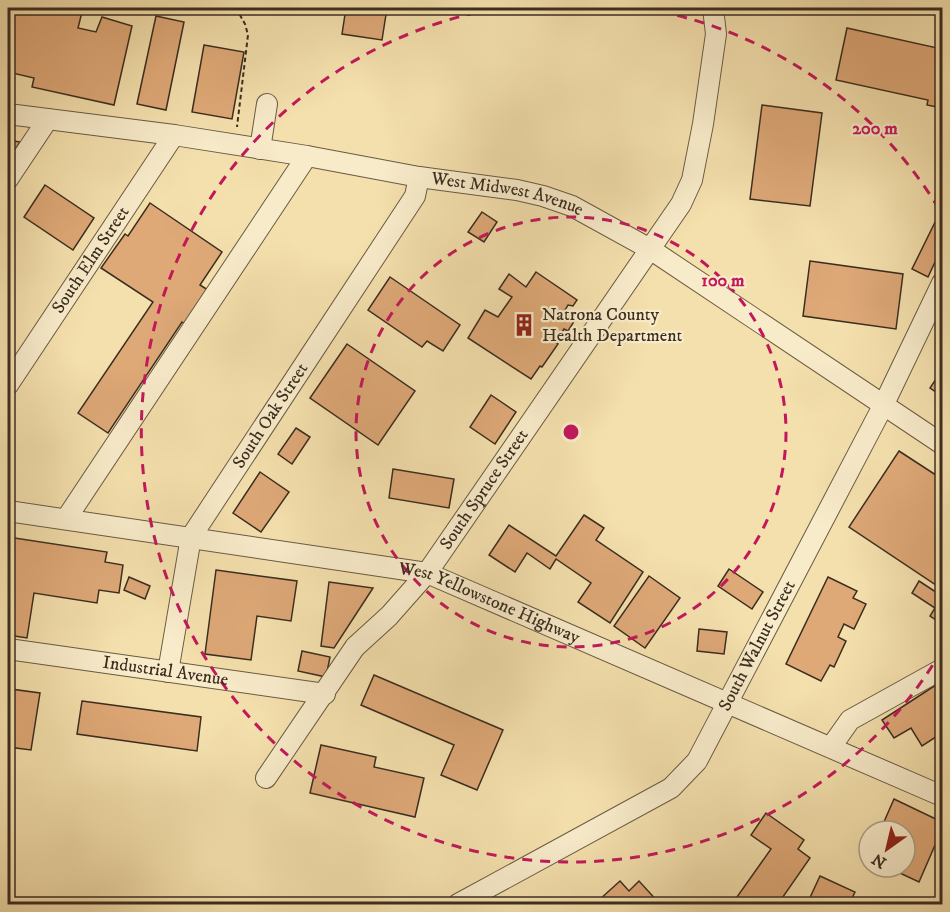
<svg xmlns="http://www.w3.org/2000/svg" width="950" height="912" viewBox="0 0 950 912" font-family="'IM FELL DW Pica',serif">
  <rect width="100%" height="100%" fill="#f4e0ad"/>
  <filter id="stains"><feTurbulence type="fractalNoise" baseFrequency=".00333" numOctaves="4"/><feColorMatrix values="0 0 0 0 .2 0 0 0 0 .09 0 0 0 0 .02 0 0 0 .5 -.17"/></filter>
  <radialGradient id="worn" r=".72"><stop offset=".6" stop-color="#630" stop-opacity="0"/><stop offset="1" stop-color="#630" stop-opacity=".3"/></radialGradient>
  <g fill="#dea877" stroke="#3b2d20" stroke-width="1.5">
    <polygon points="13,8 83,8 78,28 96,32 102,17 132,26 114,105 32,87 34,78 8,72 8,25"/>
    <polygon points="346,8 387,8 382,40 342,34"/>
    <polygon points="156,16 184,22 166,110 137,104"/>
    <polygon points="847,28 942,49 942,108 927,105 928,100 836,80"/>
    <polygon points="204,45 244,52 232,119 192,112"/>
    <polygon points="762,105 822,113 810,206 750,199"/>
    <polygon points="8,140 20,142 8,161"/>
    <polygon points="45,185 94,218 73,250 24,217"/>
    <polygon points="150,203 222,252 200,285 208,290 185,324 182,322 108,433 78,413 153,302 101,268 125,234 128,236"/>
    <polygon points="942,208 942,247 928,277 912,269"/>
    <polygon points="482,212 497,222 484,242 468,232"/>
    <polygon points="810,261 903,274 896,329 803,316"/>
    <polygon points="536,272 577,300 573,306 568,305 564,312 575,320 568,331 564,329 555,342 558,344 542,367 540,366 531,379 468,338 485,310 498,317 512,297 499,289 509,274 526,287"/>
    <polygon points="390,277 460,325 443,351 427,341 422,347 368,310"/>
    <polygon points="347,344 415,391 378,445 310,398"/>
    <polygon points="942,370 942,396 930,388"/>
    <polygon points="491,395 516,412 495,444 470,427"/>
    <polygon points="296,428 310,437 292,464 278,454"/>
    <polygon points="899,451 942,479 942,589 849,527"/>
    <polygon points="393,469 454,479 449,508 389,498"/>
    <polygon points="260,472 289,492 261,532 233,513"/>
    <polygon points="584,515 604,528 596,540 643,572 610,623 578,602 591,583 556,559 550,569 527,553 515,572 489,555 509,525 556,556"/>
    <polygon points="8,537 107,552 105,562 123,565 119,593 99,590 97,603 34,593 27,638 8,635"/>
    <polygon points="729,569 763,592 752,609 718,586"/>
    <polygon points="216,570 297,581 291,621 257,616 251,660 205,654"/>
    <polygon points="649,576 680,598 645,648 614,626"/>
    <polygon points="129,577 150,586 145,599 124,590"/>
    <polygon points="828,577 857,591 853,598 866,604 854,629 844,624 838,637 846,641 834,667 830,665 821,681 786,664"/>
    <polygon points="919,581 942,596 942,624 930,616 935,608 912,593"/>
    <polygon points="329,582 373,588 334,648 321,646"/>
    <polygon points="699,629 727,632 724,654 697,651"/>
    <polygon points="302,651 330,657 326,677 298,671"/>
    <polygon points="8,668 14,669 11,689 40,693 31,750 8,747"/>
    <polygon points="374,675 503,730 477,790 441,775 454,745 361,705"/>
    <polygon points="942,681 942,733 922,746 911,728 894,738 882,720"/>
    <polygon points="82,701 201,717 197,751 77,734"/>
    <polygon points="321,745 376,757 374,767 424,778 415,817 310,793"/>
    <polygon points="894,799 942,822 942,829 919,882 887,867 905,867 905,831 880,831"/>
    <polygon points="766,813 804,840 798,849 810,858 778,904 732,904 771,849 751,835"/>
    <polygon points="820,876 855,892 849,904 807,904"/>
    <polygon points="620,881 629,891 639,881 660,904 603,904 599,900"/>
  </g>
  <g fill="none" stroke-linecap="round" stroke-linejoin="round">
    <g stroke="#695a43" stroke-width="22">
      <g id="minor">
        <path id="s1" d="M8 114 174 135 307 156 419 177 517 190 543 196 572 206 650 249 942 444"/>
        <polyline points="260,149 267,104"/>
        <polyline points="8,179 48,119"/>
        <path id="s2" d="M8 385 174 135"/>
        <path id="s3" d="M8 511 427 573 942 796"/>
        <polyline points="66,519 307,156"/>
        <path id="s4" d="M8 649 325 694"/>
        <path id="s5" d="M168 672 191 537 415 196 419 177"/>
        <polyline points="831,747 850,720 942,669"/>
        <path id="s6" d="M266 778 355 647 389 616 427 573 681 204 692 180 703 124 716 34 713 8"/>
        <path id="s7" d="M458 904 671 788 697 761 883 406 942 283"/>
      </g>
    </g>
    <polyline stroke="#3b2d20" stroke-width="2" stroke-dasharray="4.5 3" stroke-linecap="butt" points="236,8 245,24 248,35 237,127"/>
    <use href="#minor" stroke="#f8ebca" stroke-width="20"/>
  </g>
  <g fill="none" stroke="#c2185b" stroke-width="3" stroke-dasharray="10 8">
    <circle cx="571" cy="432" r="215"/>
    <path d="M942 650A430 430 0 1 1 500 8M642 8A430 430 0 0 1 942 214"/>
  </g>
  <defs>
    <g id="building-bare" transform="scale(1.8)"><path d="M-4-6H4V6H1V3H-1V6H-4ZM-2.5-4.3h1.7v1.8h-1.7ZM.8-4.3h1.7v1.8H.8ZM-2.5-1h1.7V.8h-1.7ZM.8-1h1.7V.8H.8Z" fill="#8f2418" stroke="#f8ebca" stroke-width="2.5" paint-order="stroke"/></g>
  </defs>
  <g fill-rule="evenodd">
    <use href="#building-bare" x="524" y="325"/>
  </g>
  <g text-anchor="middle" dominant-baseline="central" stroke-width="4.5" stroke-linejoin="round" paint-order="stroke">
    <g font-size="18" fill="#3b2d20" stroke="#f8ebca">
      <text stroke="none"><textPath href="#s1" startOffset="506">West Midwest Avenue</textPath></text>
      <text stroke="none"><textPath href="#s2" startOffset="150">South Elm Street</textPath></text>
      <text stroke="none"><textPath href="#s5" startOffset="282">South Oak Street</textPath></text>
      <text stroke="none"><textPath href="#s6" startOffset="363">South Spruce Street</textPath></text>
      <text stroke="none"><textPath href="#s3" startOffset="492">West Yellowstone Highway</textPath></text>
      <text stroke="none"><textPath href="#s7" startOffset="410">South Walnut Street</textPath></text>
      <text stroke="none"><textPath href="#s4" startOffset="159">Industrial Avenue</textPath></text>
    </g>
    <g font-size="18" fill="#3b2d20" stroke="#f8ebca" text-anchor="start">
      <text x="542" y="315">Natrona County<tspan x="542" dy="21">Health Department</tspan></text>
    </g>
  </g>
  <circle cx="571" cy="432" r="9" fill="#c2185b" stroke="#f8ebca" stroke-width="3"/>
  <g font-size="18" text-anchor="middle" font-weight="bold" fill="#c2185b" stroke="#f8ebca" stroke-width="4.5" stroke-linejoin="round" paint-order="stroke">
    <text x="875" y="134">200 m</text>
    <text x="723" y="286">100 m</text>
  </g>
  <rect width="950" height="912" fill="none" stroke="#f4e0ad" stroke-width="30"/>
  <rect x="9" y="9" width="932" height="894" fill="none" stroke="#3b2d20" stroke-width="3"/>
  <rect x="15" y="15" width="920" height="882" fill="none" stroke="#3b2d20" stroke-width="1.5"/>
  <g transform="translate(887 849) rotate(214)"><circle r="28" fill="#f8ebca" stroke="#ac9f86" stroke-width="1.5"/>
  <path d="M0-4.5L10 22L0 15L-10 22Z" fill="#8f2418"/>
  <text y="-9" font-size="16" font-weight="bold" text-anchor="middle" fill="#3b2d20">N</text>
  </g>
  <rect width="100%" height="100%" filter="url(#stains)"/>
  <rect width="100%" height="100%" fill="url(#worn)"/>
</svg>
